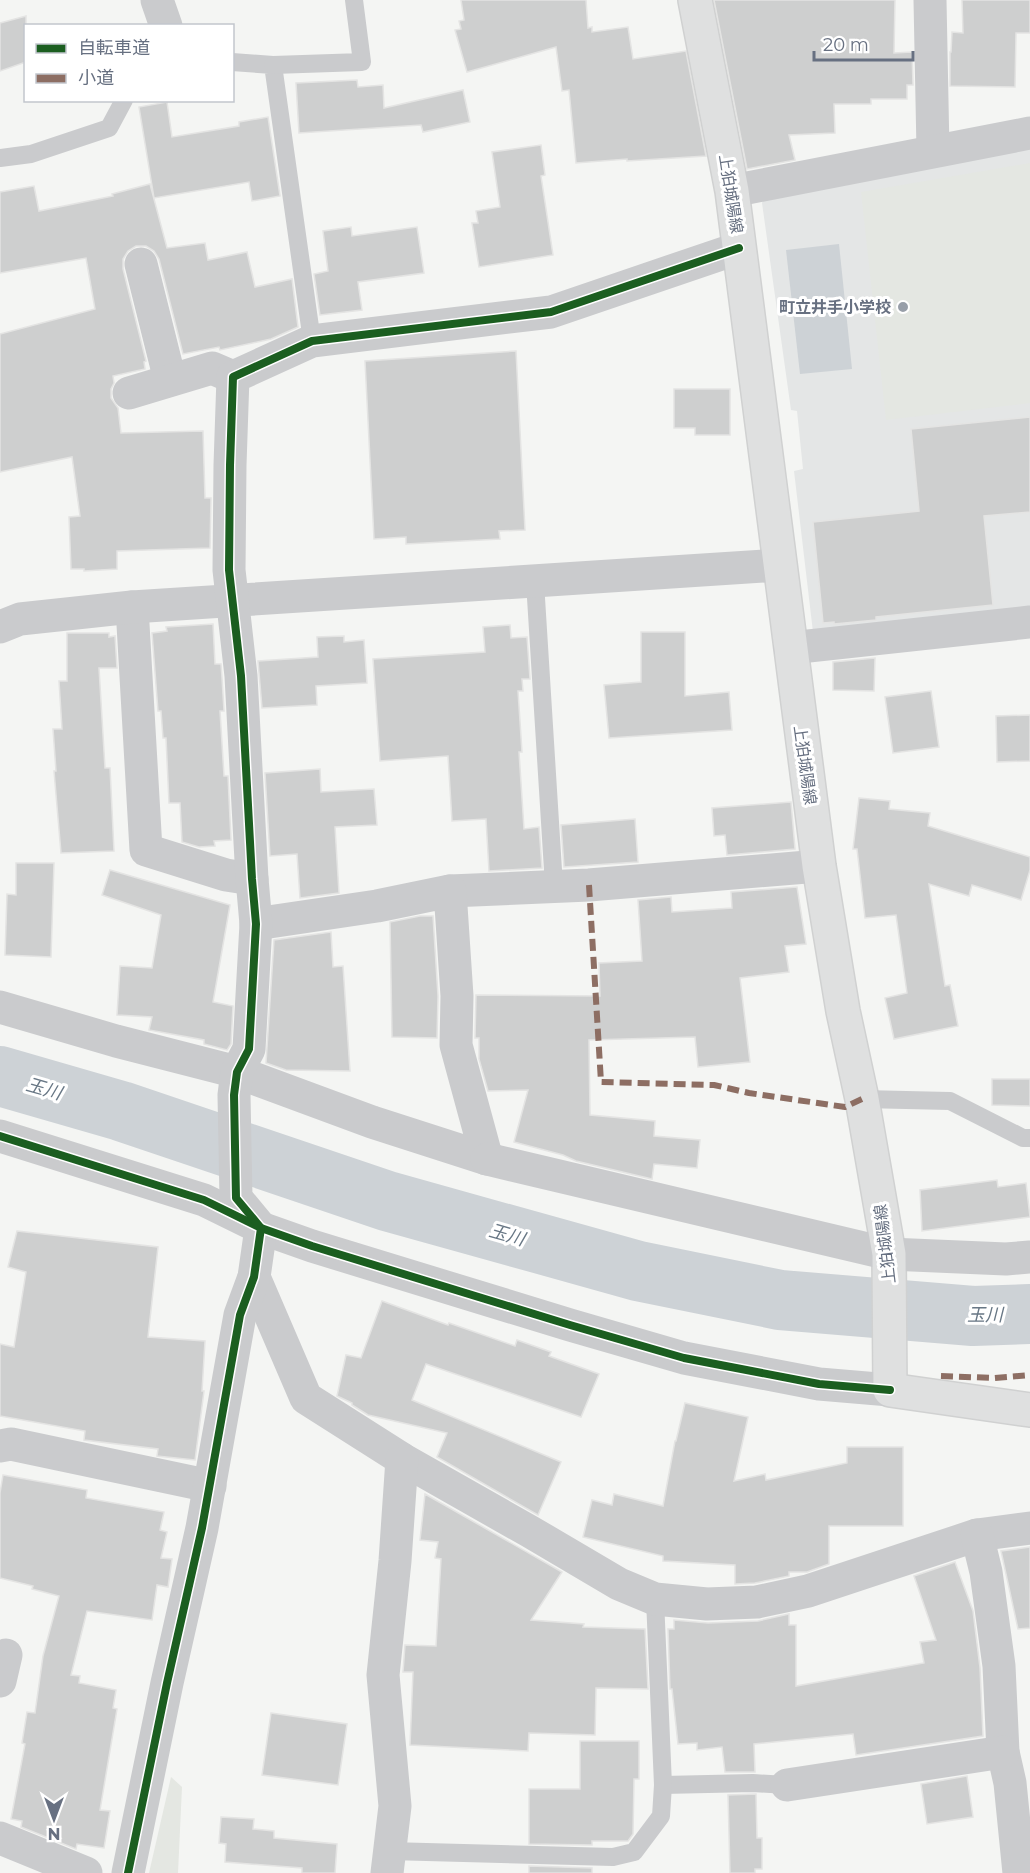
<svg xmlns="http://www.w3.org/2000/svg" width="1030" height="1873" viewBox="0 0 1030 1873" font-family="Montserrat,'Noto Sans JP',sans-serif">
  <rect width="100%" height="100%" fill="#f4f5f3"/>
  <polygon fill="#e4e6e6" points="1030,146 1030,608 813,632 794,471 803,469 797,411 791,410 762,203 765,192"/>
  <g fill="#e4e7e2">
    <polygon points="1030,163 1030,403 886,420 861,192"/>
    <polygon points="171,1777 182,1787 178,1873 149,1873"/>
  </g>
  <polygon fill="#cdd2d6" points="839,244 852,369 800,374 786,250"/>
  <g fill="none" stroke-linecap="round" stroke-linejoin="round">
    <polyline stroke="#cdd2d6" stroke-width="60" points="0,1076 121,1111 387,1201 638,1271 780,1300 973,1316 1030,1314"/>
  </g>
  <g fill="#cecfcf" stroke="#e4e4e3" stroke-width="1.5">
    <polygon points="461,0 586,0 588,28 592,27 592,32 628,27 633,59 686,51 706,156 627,161 627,159 576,163 569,90 562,91 556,47 467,72 455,30 461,29 459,21 464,20"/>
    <polygon points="714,0 895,0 894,53 912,52 913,85 907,85 907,99 871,99 871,104 834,104 835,133 789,135 795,160 747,169"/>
    <polygon points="962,0 1030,0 1030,33 1016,33 1015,87 950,86 950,52 951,52 952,32 963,33"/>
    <polygon points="26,16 26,62 0,71 0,23"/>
    <polygon points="357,80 358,87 383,85 384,108 463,90 470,122 423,132 421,125 299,133 296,83"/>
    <polygon points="167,102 172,137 239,126 239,122 268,117 280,196 252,201 249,182 154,198 139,107"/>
    <polygon points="541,145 545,175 541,176 553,255 479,267 472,223 478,223 476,211 500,207 492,152"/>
    <polygon points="150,184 167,248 205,243 208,260 247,252 255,287 292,279 298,327 271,339 220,350 219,347 183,354 159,259 154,251 146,246 136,246 128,251 123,259 123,269 146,361 144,362 145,369 113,376 114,383 111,389 111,398 118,408 121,433 203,431 205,498 211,498 210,548 117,551 117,569 84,571 84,569 71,569 69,517 80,516 72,457 0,472 0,334 95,309 86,258 0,273 0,192 34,186 39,211 113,196 112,194"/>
    <polygon points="351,227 352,236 417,227 424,273 358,282 362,310 320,315 314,274 328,271 323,231"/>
    <polygon points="516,351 525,530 499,531 500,539 406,544 406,537 374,539 365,361"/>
    <polygon points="674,389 730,389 730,435 695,435 695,428 674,428"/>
    <polygon points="1030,417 1030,512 984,516 993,605 876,617 876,620 834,624 834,622 823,623 813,522 919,511 911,429"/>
    <polygon points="213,624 215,664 221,664 222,678 224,711 220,711 224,776 228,776 231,840 214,841 215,846 199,847 182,842 180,803 169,803 166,738 163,738 161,711 158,711 152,633 167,631 166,627"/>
    <polygon points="510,625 511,638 527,637 530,679 522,679 523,691 518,691 522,752 519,752 524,829 539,827 542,868 489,871 486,819 452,821 448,756 380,761 373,659 485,652 483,627"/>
    <polygon points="641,632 685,632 685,696 729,692 732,730 609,738 604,685 641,682"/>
    <polygon points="67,633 109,633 109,637 115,636 117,668 99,668 105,768 110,768 114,851 61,853 54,771 56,771 53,729 62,729 59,681 67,681"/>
    <polygon points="344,636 344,642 364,640 367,683 316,686 317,705 262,708 258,661 318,657 317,637"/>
    <polygon points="875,658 874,691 833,690 833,662"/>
    <polygon points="931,691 939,747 893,753 885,697"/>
    <polygon points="1030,715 1030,761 997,762 996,716"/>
    <polygon points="320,769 321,792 374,789 377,825 335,827 339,893 300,898 297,854 270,856 265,773"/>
    <polygon points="859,798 890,801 889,809 930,813 928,826 1030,857 1030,870 1021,900 972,885 969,896 929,884 945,986 950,985 958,1026 894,1039 885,998 907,993 896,915 865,918 857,849 853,849"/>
    <polygon points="791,802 795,849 727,855 725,835 714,836 712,808"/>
    <polygon points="635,819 638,862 564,867 561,825"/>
    <polygon points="16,863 54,863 51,957 5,955 7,894 16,895"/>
    <polygon points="110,870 230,905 213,1002 233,1006 231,1044 227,1050 204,1044 204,1040 149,1030 152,1017 117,1015 120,966 152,968 161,915 102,895"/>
    <polygon points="797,887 806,944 785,946 789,972 740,978 750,1062 698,1067 695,1037 589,1040 590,1115 655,1121 654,1136 700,1140 697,1168 654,1164 652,1179 576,1161 563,1155 514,1142 528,1090 488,1091 479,1059 479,1038 475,1038 476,995 600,996 599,963 642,961 638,900 671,897 672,912 732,908 731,892"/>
    <polygon points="420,916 433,916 438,996 437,1038 392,1037 390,922"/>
    <polygon points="331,932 333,967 343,966 350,1071 286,1070 266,1063 274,940"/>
    <polygon points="992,1079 1030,1079 1030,1106 992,1105"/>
    <polygon points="997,1180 998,1187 1026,1183 1030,1217 922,1231 920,1190"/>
    <polygon points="17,1231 158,1247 148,1337 205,1341 202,1391 204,1391 195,1460 157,1456 158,1449 84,1440 85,1431 0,1416 0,1344 14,1347 26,1272 8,1267"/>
    <polygon points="382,1301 448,1325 449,1323 515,1346 517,1340 551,1352 549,1356 599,1374 581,1417 426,1364 412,1400 561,1462 538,1515 437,1457 447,1433 368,1415 352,1405 352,1403 337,1396 346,1355 361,1358"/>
    <polygon points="685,1403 748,1417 734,1481 765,1474 766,1480 847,1463 847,1447 903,1447 903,1526 829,1526 829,1564 807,1572 789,1572 789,1576 755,1583 735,1584 735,1565 663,1561 663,1556 583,1537 592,1500 612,1505 614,1494 663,1506 675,1441 676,1441"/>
    <polygon points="3,1475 87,1490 86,1498 164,1512 160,1530 167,1532 161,1558 172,1559 168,1587 157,1585 152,1620 87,1611 71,1675 80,1676 79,1683 116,1690 113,1708 117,1709 100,1810 110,1811 104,1848 77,1844 76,1849 21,1827 22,1821 11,1819 25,1744 22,1743 27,1712 35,1713 43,1656 59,1596 32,1589 33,1586 0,1578 0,1493"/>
    <polygon points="425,1494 562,1572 531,1620 584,1624 583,1627 645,1629 648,1689 596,1688 595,1735 529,1733 528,1751 410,1745 413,1672 403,1672 405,1645 436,1646 441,1559 435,1558 438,1542 420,1540"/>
    <polygon points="1030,1547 1030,1628 1018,1629 1001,1551"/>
    <polygon points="955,1562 973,1611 980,1668 983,1736 856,1755 853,1734 754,1744 755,1772 725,1772 722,1747 697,1750 697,1743 678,1744 672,1689 670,1689 668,1629 674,1629 674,1620 708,1623 758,1621 789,1614 789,1625 796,1625 796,1686 924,1663 920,1642 936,1640 914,1576"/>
    <polygon points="271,1713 347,1724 338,1785 262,1775"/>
    <polygon points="580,1741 639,1741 639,1779 634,1779 633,1834 628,1841 592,1841 592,1845 529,1844 529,1789 580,1789"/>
    <polygon points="967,1776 973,1817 927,1824 921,1784"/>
    <polygon points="756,1794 757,1838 762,1838 762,1869 755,1869 755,1873 730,1873 728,1795"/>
    <polygon points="221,1817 254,1819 253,1829 274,1831 274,1838 337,1844 335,1873 302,1873 302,1868 225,1862 226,1844 219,1843"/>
    <polygon points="529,1866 592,1868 592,1873 529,1873"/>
  </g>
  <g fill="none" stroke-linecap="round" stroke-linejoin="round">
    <g stroke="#d0d1d1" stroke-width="36">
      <polyline id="primary" points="695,0 732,191 819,866 843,1011 862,1099 889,1254 890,1390 1030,1410"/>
    </g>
    <g stroke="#cacbcd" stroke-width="18">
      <polyline points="232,62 273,65 312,341"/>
      <polyline points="273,65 362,62 354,0"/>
      <polyline points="0,158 31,154 109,128 124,100"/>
      <polyline points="535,582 554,886"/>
      <polyline points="862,1099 950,1101 1023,1138 1030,1138"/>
      <polyline points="663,1785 753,1783 787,1785"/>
      <polyline points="389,1851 613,1857 634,1852 661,1816 663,1785 655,1599"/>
    </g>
    <g stroke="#cacbcd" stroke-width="33">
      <polyline points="157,0 166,26"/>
      <polyline points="930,0 933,151"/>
      <polyline points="732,191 1030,133"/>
      <polyline points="141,264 170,380"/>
      <polyline points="129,393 212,368 233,377"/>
      <polyline points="132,607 146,850 226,875 252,879"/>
      <polyline points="0,627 20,619 132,607 779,565"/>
      <polyline points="790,648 1030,622"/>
      <polyline points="450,891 589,885 819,866"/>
      <polyline points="0,1007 116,1041 237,1072 372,1122 487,1159 456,1045 457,996 450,891 377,906 256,924"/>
      <polyline points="0,1136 204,1200 261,1228 312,1246 570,1325 684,1358 819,1384 890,1390"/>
      <polyline points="487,1159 889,1254 1006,1259 1030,1257"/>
      <polyline points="254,1277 306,1398 402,1459 529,1531 619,1584 655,1599 707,1604 757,1602 808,1591 977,1535 1030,1528"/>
      <polyline points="0,1446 11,1444 210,1486"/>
      <polyline points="977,1535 986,1572 999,1666 1003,1752 1010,1783 1019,1873"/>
      <polyline points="0,1681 6,1655"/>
      <polyline points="787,1785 1003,1752"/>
      <polyline points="0,1838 86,1873"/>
      <polyline points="128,1873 167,1683 202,1528 240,1315 254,1277 261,1228 236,1198 234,1095 237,1072 249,1049 256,924 252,879 241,676 229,570 230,465 233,377 312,341 551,312 739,248"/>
      <polyline points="387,1873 395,1806 383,1675 395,1561 402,1459"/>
    </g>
    <use href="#primary" stroke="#dfe0e0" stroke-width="33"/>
    <g stroke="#8d6e63" stroke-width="6" stroke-dasharray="12 6" stroke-linecap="butt">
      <polyline points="589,885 601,1082 714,1085 749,1093 845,1107 862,1099"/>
      <polyline points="941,1376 994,1378 1030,1375"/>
    </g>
    <g stroke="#fff" stroke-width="11">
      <g id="cycleway">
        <polyline points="0,1136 204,1200 261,1228 312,1246 570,1325 684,1358 819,1384 890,1390"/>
        <polyline points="128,1873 167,1683 202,1528 240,1315 254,1277 261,1228 236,1198 234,1095 237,1072 249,1049 256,924 252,879 241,676 229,570 230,465 233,377 312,341 551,312 739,248"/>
      </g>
    </g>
    <use href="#cycleway" stroke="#1b5e20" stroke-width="8"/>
  </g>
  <circle fill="#989fa9" stroke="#fff" stroke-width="2" cx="903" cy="307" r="6"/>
  <g text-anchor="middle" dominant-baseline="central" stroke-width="6" stroke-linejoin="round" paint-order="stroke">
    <g font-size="16" fill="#677081" stroke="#fff">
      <text transform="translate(731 194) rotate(81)">上狛城陽線</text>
      <text transform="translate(805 765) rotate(82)">上狛城陽線</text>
      <text transform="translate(885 1244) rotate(-97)">上狛城陽線</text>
    </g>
    <g font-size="16" font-weight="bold" fill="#677081" stroke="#fff" text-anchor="end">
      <text x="891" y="307">町立井手小学校</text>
    </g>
    <g font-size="18" font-style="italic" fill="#687785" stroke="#fff">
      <text transform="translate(44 1089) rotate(16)">玉川</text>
      <text transform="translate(507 1235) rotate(16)">玉川</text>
      <text x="985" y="1315">玉川</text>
    </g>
  </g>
  <rect x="24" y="24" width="210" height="78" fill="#ffffff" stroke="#c2c6cd" stroke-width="1.5"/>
  <rect x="36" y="44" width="30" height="9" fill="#1b5e20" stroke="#c2c6cd" stroke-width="1.5"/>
  <text x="78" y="54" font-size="18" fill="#677081">自転車道</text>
  <rect x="36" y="74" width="30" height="9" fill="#8d6e63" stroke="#c2c6cd" stroke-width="1.5"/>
  <text x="78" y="84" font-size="18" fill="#677081">小道</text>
  <g transform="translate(54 1819) rotate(180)" stroke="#ffffff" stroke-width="4.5" paint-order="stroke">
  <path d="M0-4.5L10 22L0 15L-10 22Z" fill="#677081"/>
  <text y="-9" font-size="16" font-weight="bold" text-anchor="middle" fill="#677081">N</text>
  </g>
  <path d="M814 51v9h99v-9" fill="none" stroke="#677081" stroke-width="3"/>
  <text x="823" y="51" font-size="18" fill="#677081" stroke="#ffffff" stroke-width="4.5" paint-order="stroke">20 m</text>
</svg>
